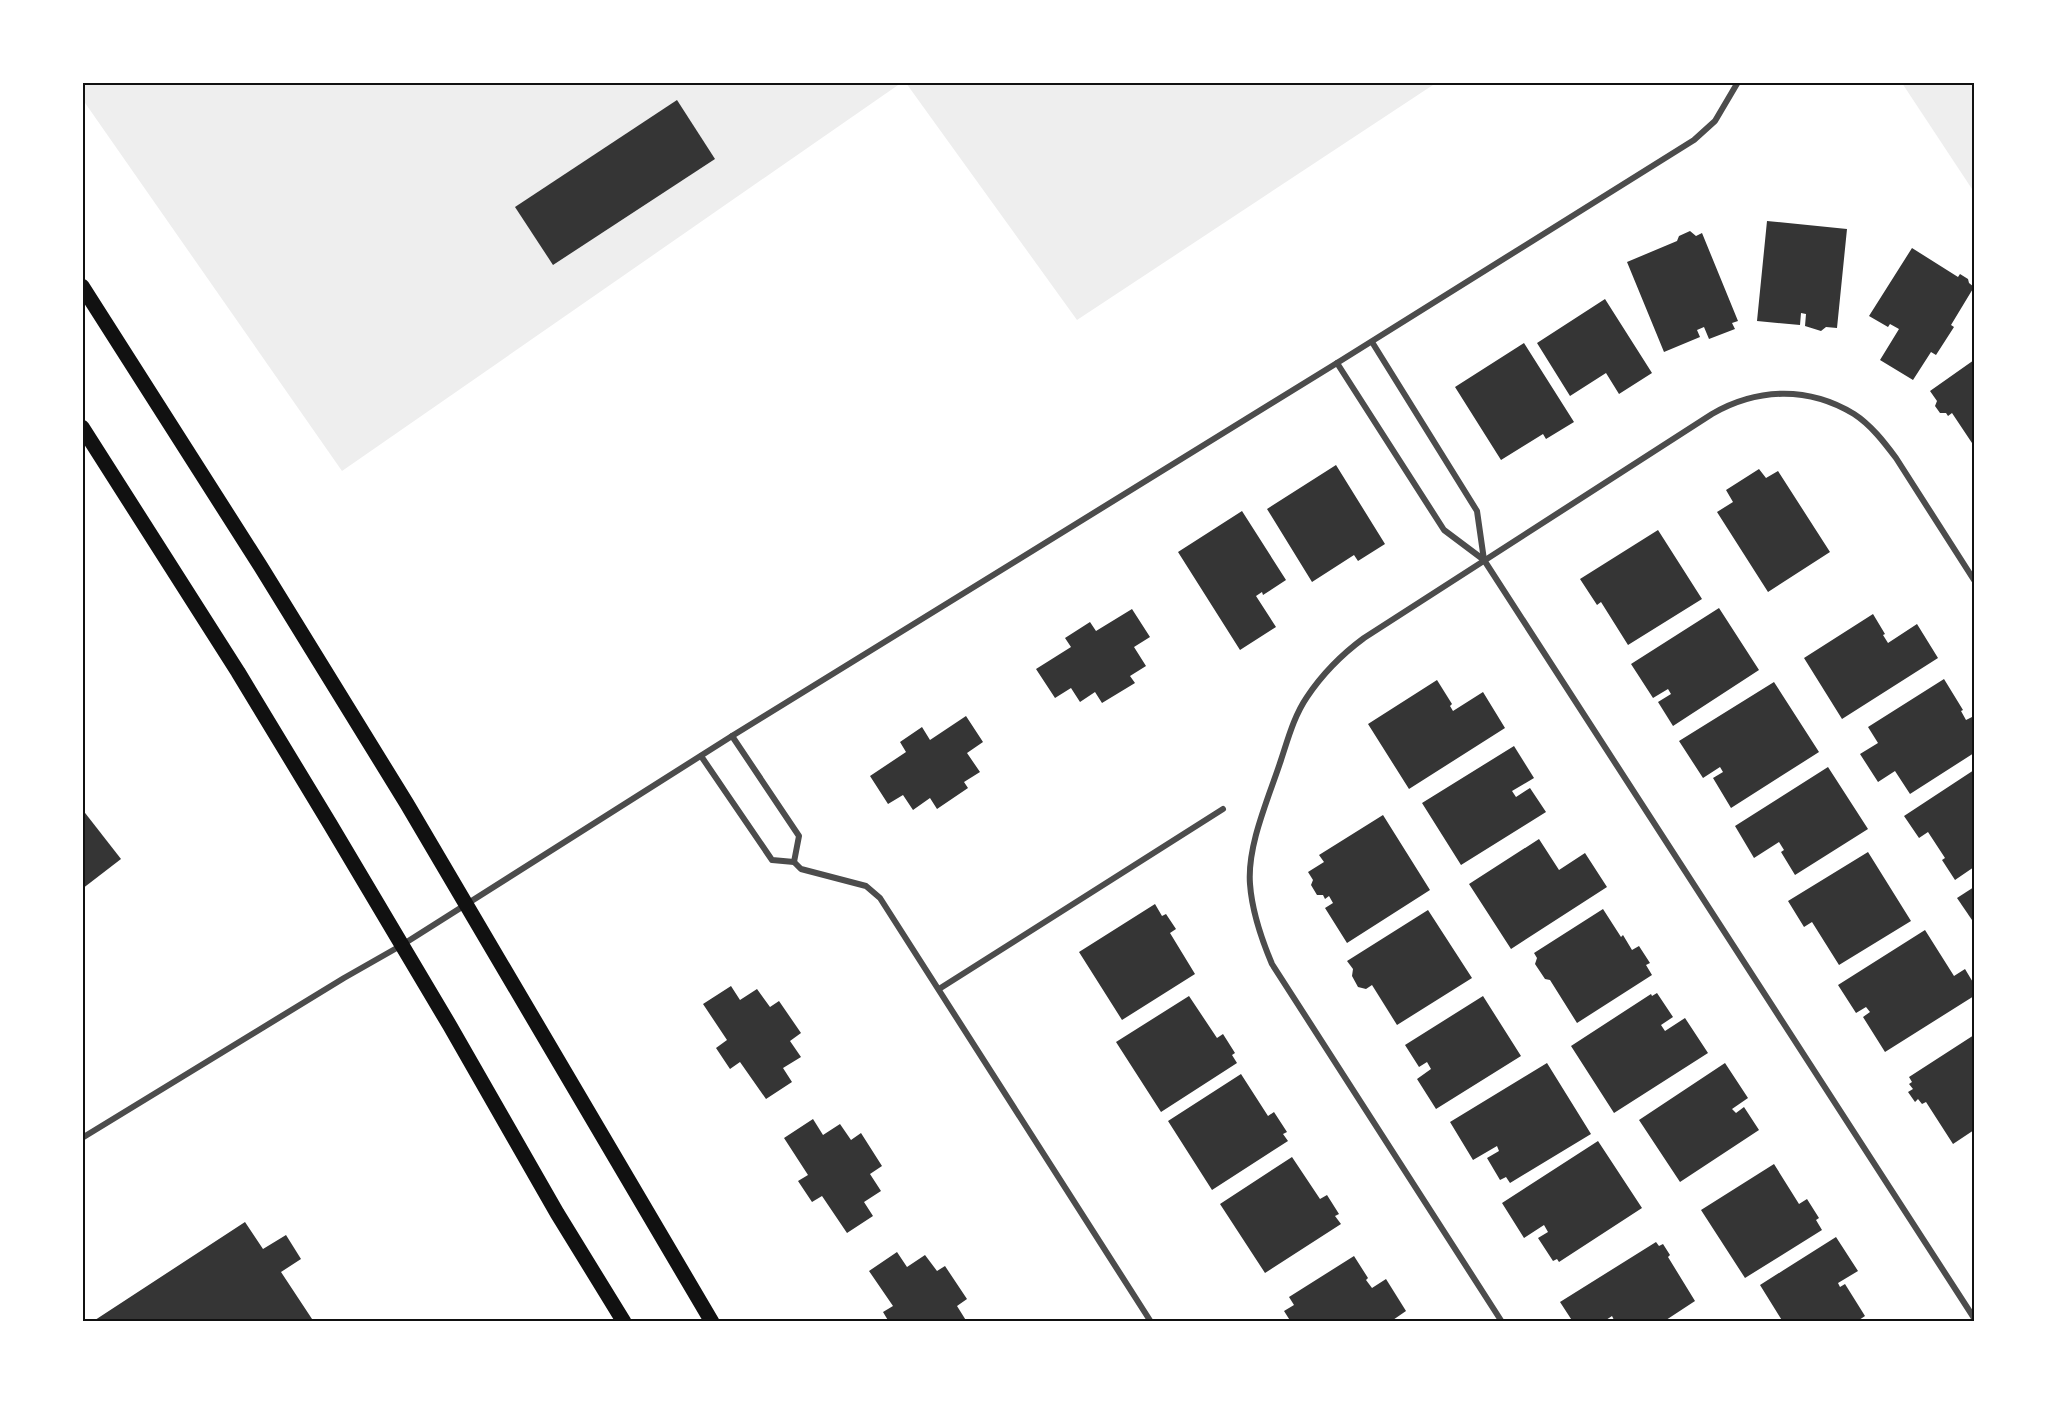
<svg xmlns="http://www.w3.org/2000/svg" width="2057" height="1404" viewBox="0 0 2057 1404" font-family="Jost,sans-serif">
  <rect width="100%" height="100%" fill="#fff"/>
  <g fill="#eee">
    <polygon points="82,83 901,83 342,471 83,100"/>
    <polygon points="906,83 1436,83 1077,320"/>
    <polygon points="1902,83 1974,83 1974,192"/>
  </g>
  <g fill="#353535">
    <polygon points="677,100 715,159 553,265 515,207"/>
    <polygon points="1767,221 1847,229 1837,328 1826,327 1821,331 1805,326 1806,314 1801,313 1800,325 1757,321"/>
    <polygon points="1690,231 1696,236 1702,233 1738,321 1732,323 1735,329 1709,339 1704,327 1697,330 1700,337 1664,352 1627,262 1677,241 1679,236"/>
    <polygon points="1912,248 1958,277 1960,274 1968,279 1969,283 1974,287 1951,325 1954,327 1936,355 1931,352 1913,380 1880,360 1899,329 1890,324 1888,327 1869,316"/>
    <polygon points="1605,299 1652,373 1619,394 1606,373 1570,396 1537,343"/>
    <polygon points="1524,343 1574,422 1546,439 1543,434 1501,460 1455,387"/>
    <polygon points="1974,360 1974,446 1952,413 1948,416 1946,413 1940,413 1935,406 1937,401 1930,391"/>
    <polygon points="1336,465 1385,544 1358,561 1354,555 1312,582 1267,509"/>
    <polygon points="1759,469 1766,478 1778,471 1830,552 1768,592 1717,512 1733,502 1726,490"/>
    <polygon points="1242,511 1286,580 1263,595 1262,592 1256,596 1276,627 1240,650 1178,552"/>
    <polygon points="1658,530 1702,599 1628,645 1601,602 1597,605 1580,579"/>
    <polygon points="1719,608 1759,670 1673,726 1658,702 1671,694 1668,689 1653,698 1631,664"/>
    <polygon points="1132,609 1150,637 1134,647 1146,666 1130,676 1135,683 1102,703 1095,692 1080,702 1071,688 1055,698 1036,669 1071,647 1065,638 1090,622 1096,631"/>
    <polygon points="1873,614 1885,634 1883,635 1888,643 1917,624 1938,658 1842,719 1804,658"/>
    <polygon points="1944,679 1963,710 1961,711 1966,720 1972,717 1974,721 1974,753 1910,794 1895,771 1878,782 1860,754 1878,743 1868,727"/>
    <polygon points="1437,680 1452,704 1450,706 1453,711 1483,692 1505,728 1409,789 1368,724"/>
    <polygon points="1774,682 1819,752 1731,808 1713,778 1723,772 1720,767 1703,778 1679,741"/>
    <polygon points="966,716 983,742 967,753 980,772 964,782 968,788 937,809 930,798 913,810 903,795 888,804 870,776 906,752 900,742 922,727 930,740"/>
    <polygon points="1514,746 1534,778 1512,791 1516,797 1530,788 1546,812 1461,865 1422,803"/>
    <polygon points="1828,767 1868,829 1795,875 1781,852 1784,850 1779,842 1754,858 1735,826"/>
    <polygon points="1974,770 1974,867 1955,880 1942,860 1945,858 1928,832 1919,838 1904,816"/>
    <polygon points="82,809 121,859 82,889"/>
    <polygon points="1383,815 1430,890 1347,943 1325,908 1333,903 1329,896 1325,899 1323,895 1317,895 1311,885 1313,880 1308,872 1324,862 1319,855"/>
    <polygon points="1539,839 1559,870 1585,853 1607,887 1511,949 1469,884"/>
    <polygon points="1868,852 1911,921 1839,965 1812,922 1804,927 1788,901"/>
    <polygon points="1974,887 1974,918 1972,920 1957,898"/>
    <polygon points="1155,904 1162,916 1166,914 1176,929 1170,933 1195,974 1122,1020 1079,952"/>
    <polygon points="1603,909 1621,937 1623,935 1632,950 1639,946 1650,963 1646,965 1652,975 1577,1023 1550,980 1545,979 1535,964 1537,958 1534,953"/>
    <polygon points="1428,910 1472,978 1397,1025 1372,985 1366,989 1358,987 1352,976 1353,969 1347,961"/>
    <polygon points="1925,930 1954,976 1965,969 1974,984 1974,996 1885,1052 1863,1017 1870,1012 1866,1007 1856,1013 1838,985"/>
    <polygon points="731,986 740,1000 757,989 770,1007 779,1001 801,1033 790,1041 801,1057 783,1068 792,1082 766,1099 740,1062 730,1069 716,1048 727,1040 703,1004"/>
    <polygon points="1657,993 1673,1017 1661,1025 1665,1031 1685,1018 1708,1053 1614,1113 1571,1046 1651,994 1652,996"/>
    <polygon points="1189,996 1217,1038 1223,1034 1235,1053 1232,1055 1237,1063 1161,1112 1116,1042"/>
    <polygon points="1483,996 1521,1056 1436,1109 1417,1079 1431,1069 1427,1062 1419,1067 1405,1045"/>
    <polygon points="1974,1035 1974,1130 1953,1144 1926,1102 1922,1104 1918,1099 1915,1102 1908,1092 1913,1089 1909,1084 1912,1082 1909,1077"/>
    <polygon points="1547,1063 1591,1134 1510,1183 1506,1177 1500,1180 1487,1158 1499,1151 1497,1146 1473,1160 1450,1122"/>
    <polygon points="1725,1063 1748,1098 1732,1109 1736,1113 1744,1107 1759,1130 1680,1182 1639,1120"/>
    <polygon points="1241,1074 1268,1116 1274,1112 1287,1132 1283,1134 1288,1141 1212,1190 1168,1121"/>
    <polygon points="813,1119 823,1135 840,1124 851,1140 861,1133 882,1166 870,1174 881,1191 864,1202 873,1216 847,1233 822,1196 812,1202 798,1181 808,1175 784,1138"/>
    <polygon points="1598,1141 1642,1208 1559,1262 1557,1259 1553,1261 1538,1238 1548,1232 1544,1225 1524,1238 1502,1203"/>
    <polygon points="1292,1157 1320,1199 1327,1195 1339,1214 1335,1216 1341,1224 1265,1273 1220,1204"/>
    <polygon points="1774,1164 1799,1204 1807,1199 1819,1218 1816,1220 1822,1230 1745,1278 1701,1210"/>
    <polygon points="245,1222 263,1249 286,1235 301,1259 281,1272 314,1322 92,1322"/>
    <polygon points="1836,1237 1858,1271 1838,1283 1840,1287 1845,1284 1865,1316 1856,1322 1783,1322 1760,1285"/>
    <polygon points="1656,1242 1659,1246 1663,1244 1670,1255 1668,1257 1695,1301 1663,1322 1615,1322 1612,1316 1603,1322 1573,1322 1560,1302"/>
    <polygon points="897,1252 907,1267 925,1255 937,1271 945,1266 967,1299 957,1306 967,1322 889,1322 883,1312 893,1306 869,1271"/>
    <polygon points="1354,1256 1368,1278 1366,1280 1372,1288 1386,1279 1406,1311 1390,1322 1291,1322 1284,1311 1294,1305 1289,1297"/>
  </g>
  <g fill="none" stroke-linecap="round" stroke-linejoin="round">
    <g stroke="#4c4c4c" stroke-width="6">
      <polyline points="1372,342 1477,511 1484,560"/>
      <polyline points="1337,363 1444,530 1484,560 1974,1318"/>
      <polyline points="732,736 799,836 794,862"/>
      <polyline points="701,756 772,860 794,862 801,869 866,886 880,898 1151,1322"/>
      <polyline points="939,989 1223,809"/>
      <polyline points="82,1138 344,978 402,945 732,736 1337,363 1694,140 1715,121 1738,82"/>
      <path d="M1502 1322 1272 964C1261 938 1252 912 1250 884 1247 845 1269 797 1281 760 1288 739 1294 716 1307 697 1323 673 1341 655 1364 638L1712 414C1757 388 1808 386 1854 414 1871 425 1884 442 1896 458L1974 580"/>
    </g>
    <g stroke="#111" stroke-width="15">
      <polyline points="82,286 261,567 407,804 712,1322"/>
      <polyline points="82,427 238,672 330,824 450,1026 557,1213 624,1322"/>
    </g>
  </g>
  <rect width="2057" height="1404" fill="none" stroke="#ffffff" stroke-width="168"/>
  <rect x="84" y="84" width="1889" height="1236" fill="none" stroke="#111" stroke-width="2"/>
</svg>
